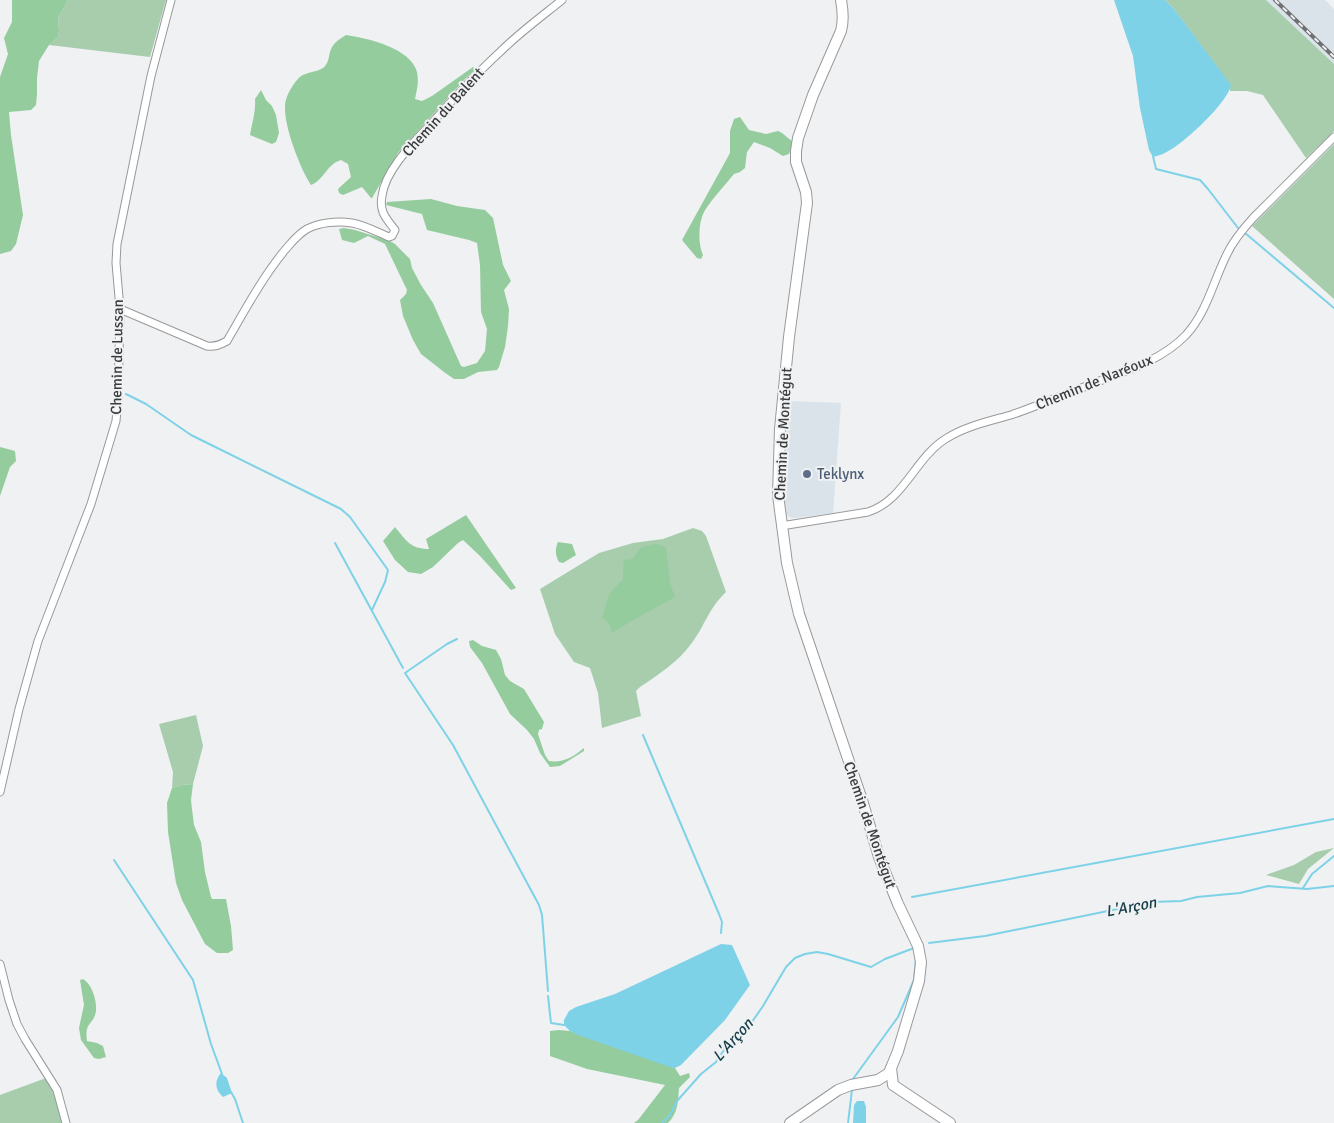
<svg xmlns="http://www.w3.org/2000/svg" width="1334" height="1123" viewBox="0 0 1334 1123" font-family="Signika,sans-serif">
  <rect width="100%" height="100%" fill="#eff1f3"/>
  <g fill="#dbe3ea">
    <polygon points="1266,0 1325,0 1334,9 1334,64"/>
    <polygon points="789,401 841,403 833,513 795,518 789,517 786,514 782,504"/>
  </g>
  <g fill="#a7cdac">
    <polygon points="68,0 166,0 150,57 49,45 58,37 59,31 58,18"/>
    <polygon points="1165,0 1266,0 1334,64 1334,131 1306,158 1263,95 1247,91 1230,91 1230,85 1174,9"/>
    <polygon points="1334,144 1334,299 1252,226"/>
    <path d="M693 528 702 531 706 536 726 592C708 609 705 626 691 644 678 662 658 675 640 687L636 691 641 716 602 728 598 693 590 668 574 662 555 634 540 589 599 553 633 543 663 539Z"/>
    <polygon points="196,715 203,746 193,784 182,785 172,788 173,772 159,724"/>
    <polygon points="1334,848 1308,869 1299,884 1266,875 1294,865 1316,852"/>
    <path d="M46 1078C54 1093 59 1107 63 1123H0V1095Z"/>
  </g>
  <g fill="#95cc9e">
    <polygon points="12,0 68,0 58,18 59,31 58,37 49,45 39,61 37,78 37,94 36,105 31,110 9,112 11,135 23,215 16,244 11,251 0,254 0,77 8,54 4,38 12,22"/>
    <path d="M346 35C367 38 411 48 417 72 419 83 417 89 415 99L422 101 432 96 473 67 476 69 465 79 398 153 372 198H371L362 187 343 195 339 193 338 189 351 177 348 164 341 160C327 164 324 180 311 185 300 168 284 127 285 106 285 96 294 82 301 76 307 72 317 72 323 68 330 63 328 54 332 47 335 42 341 38 346 35Z"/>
    <path d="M261 90 266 100 272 106 276 115 279 133 276 142 272 144 250 135C252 123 256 111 255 99Z"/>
    <path d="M740 117 749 130 766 134 778 131 782 133 793 142 789 154 783 156 770 148 754 142 747 152 745 168 740 172 734 174C725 185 711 200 704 212 698 224 698 244 703 255L701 259 697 258 682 240 730 153V131L734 119Z"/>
    <polygon points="431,199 457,206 485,210 493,218 503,265 511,281 504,290 509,309 508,326 505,347 499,367 497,370 478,372 464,379 454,379 444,372 421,354 413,340 403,316 400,300 406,294 407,290 385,244 368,236 354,243 342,240 339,229 344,228 355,230 390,241 395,244 410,259 412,268 421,285 433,303 461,366 464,367 477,363 485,351 487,329 481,312 480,265 477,243 469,240 427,230 422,214 386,205 387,202"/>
    <polygon points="0,447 15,451 16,461 10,467 0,496"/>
    <path d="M466 515 516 588 511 590 480 556 463 540 458 543 433 567 421 574 408 572 395 560 383 541 395 527C406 540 410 549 429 549L426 539Z"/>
    <path d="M558 542 572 544 576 555 563 563 559 562C555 555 555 549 558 542Z"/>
    <path d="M656 544 666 547 670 583 675 597 628 623 612 633 609 623 602 618 609 595 613 589 623 580V568L624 560 632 559C644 546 636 547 656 544Z"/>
    <path d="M473 640 482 646 496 650 501 659 505 675 510 681 524 689 544 722 542 729 539 730 538 734 545 755 549 761C563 763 573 757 584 748V751L560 766 550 767 540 753 534 739 527 730 510 714 482 663 470 647 469 641Z"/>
    <polygon points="193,784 191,800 192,809 194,825 201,842 205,872 211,897 212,899 226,899 231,926 233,950 228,953 217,953 205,944 182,900 176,883 168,832 167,803 172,788 182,785"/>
    <path d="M83 979C92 984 97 1001 96 1011 94 1025 84 1021 87 1041L97 1043 103 1046 106 1057 99 1059 94 1058 81 1040 79 1028 84 1005 80 980Z"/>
    <path d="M559 1030 570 1031 675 1068 680 1076 689 1073 690 1077 679 1088C678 1102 678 1113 668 1123H634L638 1120 665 1085 587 1069 550 1056V1031Z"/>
  </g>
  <g fill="#7ed2e8">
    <path d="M1114 0H1165L1174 9 1231 85C1228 103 1178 150 1160 155 1158 156 1155 156 1153 157L1149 150 1140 108 1133 56Z"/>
    <polygon points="721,944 732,945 750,985 725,1020 681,1065 675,1068 670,1067 578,1035 570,1031 564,1025 564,1020 569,1011 576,1007 615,994"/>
    <path d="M221 1073 227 1078 232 1093 223 1097C215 1090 214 1081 221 1073Z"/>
    <polygon points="857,1101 864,1101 866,1107 866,1123 853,1123 854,1105"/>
  </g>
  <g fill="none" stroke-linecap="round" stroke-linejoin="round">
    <g stroke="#7ed2e8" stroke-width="2">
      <polyline points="1153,156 1156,169 1200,180 1208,189 1238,228"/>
      <polyline points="1245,233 1334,308"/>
      <polyline points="126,394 146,404 191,435 341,509 350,517 388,570 385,582 372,610"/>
      <polyline points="335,543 403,668"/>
      <polyline points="457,639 447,644 405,673 453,745 539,905 542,915 548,991"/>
      <polyline points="643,735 719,914 722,922 721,933"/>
      <polyline points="114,860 193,980 211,1044 222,1074"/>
      <polyline points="1303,888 1312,874 1334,856"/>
      <polyline points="912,897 1334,819"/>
      <polyline points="929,943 985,936 1152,902 1181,901 1197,897 1240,893 1268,886 1307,889 1334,886"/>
      <polyline points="548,996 551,1023 564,1025"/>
      <polyline points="853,1079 898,1017 914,980 916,959"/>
      <polyline points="231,1092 235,1099 243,1123"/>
      <polyline points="662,1123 670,1115 677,1101 701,1074 716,1062 728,1044 747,1029 763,1006 786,967 795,958 805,954 817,952 828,954 871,967 885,959 914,948"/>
      <polyline points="848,1123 852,1090"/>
    </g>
    <g stroke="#97999b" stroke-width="9">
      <g id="street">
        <path d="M120 309 207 346C215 347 220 345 227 341 245 310 262 278 285 250 292 242 298 234 307 229 320 222 338 221 352 223 364 225 377 232 389 237L392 236 395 230C386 218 379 212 382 196 385 170 414 142 431 124 453 99 476 74 500 52 519 33 541 17 562 0"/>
        <path d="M781 526 868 512C905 500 915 457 947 438 966 426 990 421 1011 415 1037 406 1063 395 1089 385 1122 372 1160 362 1186 335 1207 312 1213 282 1227 254 1233 241 1243 229 1253 218L1334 137"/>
        <polyline points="0,792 19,709 38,641 91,504 116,421 118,399 120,309 116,263 117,244 151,76 171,0"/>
        <polyline points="0,964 9,1000 17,1024 25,1039 57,1090 66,1123"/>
      </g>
    </g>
    <g stroke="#97999b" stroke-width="12">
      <g id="secondary">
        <polyline points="891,1068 893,1085 950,1123"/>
        <path d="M790 1123 838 1090 851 1085 878 1080 889 1073 898 1051 919 981 921 962 918 946 898 904 879 857 862 800 799 614 787 563 778 495 780 429 789 337 807 203 806 192 796 162V151L798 138 813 95 841 31C844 20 843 11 841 0"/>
      </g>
    </g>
    <use href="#street" stroke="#fff" stroke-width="7"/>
    <use href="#secondary" stroke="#fff" stroke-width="10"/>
    <g stroke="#6f7071" stroke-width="4">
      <polyline id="rail" points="1275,0 1334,57"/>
    </g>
    <use href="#rail" stroke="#eff1f3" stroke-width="2" stroke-dasharray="5.5" stroke-linecap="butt"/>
  </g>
  <circle fill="#5c6f8a" stroke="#eff1f3" stroke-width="2" cx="807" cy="474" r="5"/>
  <g text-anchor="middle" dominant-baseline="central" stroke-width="4" stroke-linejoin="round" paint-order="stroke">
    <g font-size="15" fill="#3b3c3c" stroke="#eff1f3">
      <text transform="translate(443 112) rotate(-48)">Chemin du Balent</text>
      <text transform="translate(117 357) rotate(-89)">Chemin de Lussan</text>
      <text transform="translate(1094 382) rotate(-22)">Chemin de Naréoux</text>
      <text transform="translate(783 434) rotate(-87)">Chemin de Montégut</text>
      <text transform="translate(870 825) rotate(71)">Chemin de Montégut</text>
    </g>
    <g font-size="15" fill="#4e5e75" stroke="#eff1f3" text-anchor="start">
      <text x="817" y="474">Teklynx</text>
    </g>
    <g font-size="16" font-style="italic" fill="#19404a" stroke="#eff1f3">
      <text transform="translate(1131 907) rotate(-11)">L'Arçon</text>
      <text transform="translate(733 1040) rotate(-48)">L'Arçon</text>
    </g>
  </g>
</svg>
